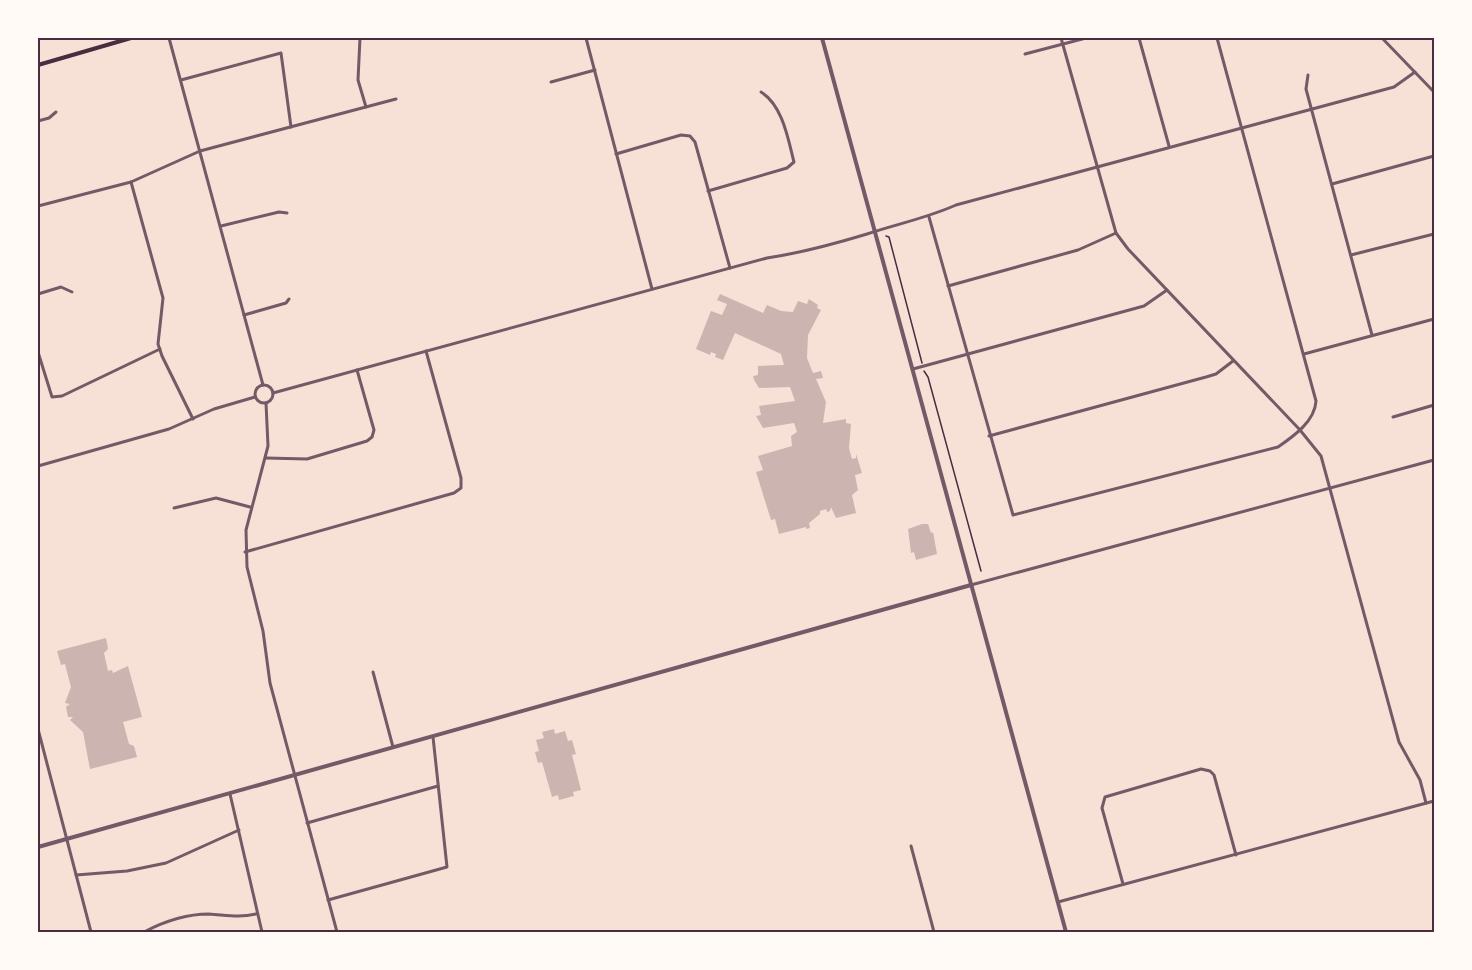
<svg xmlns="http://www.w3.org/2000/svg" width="1472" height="970" viewBox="0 0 1472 970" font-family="'DejaVu Sans',sans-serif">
  <rect width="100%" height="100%" fill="#f7e1d7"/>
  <g fill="#ccb4b1">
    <polygon points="720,294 763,313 767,305 781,311 793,312 798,301 807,304 809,299 818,305 817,308 821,310 808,335 807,358 813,373 821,371 823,378 816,379 826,402 823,423 846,419 846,423 851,424 849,448 852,459 856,458 856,454 862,473 855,475 858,490 852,495 856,513 836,518 831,507 830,511 827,512 826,509 820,511 820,514 809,523 810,528 806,529 806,527 779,534 775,519 771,520 756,472 763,470 758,456 792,446 791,436 797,432 794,423 763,428 756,416 761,415 759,406 795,401 790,387 759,388 754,380 753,376 758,375 758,366 784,365 781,354 735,333 723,360 715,357 716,354 711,352 710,355 696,349 711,311 722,315 727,304 717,300"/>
    <polygon points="922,524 928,524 931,533 933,532 937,554 916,560 914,552 911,553 908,529"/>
    <polygon points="106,638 108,649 104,653 108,671 112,670 113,673 128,666 142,717 123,722 129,744 134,746 137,757 90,769 83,732 70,720 73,717 68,717 66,707 70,704 65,703 71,687 65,664 61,665 57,651"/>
    <polygon points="554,729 555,734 565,731 568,741 572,740 576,754 572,755 581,790 573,792 574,796 559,800 558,795 552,797 542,762 538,763 535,752 539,751 536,740 544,738 542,732"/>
  </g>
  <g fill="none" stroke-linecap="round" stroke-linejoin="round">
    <g stroke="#4a2c40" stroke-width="1.5">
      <polyline points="886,236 889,237 922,363"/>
      <polyline points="924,371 928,377 981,571"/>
    </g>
    <g stroke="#755966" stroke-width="3">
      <polyline points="169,38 263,385"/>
      <polyline points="360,38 358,80 366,107"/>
      <polyline points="586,38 652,289"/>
      <polyline points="1061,38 1116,233 1128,249 1300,430 1321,456 1399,742 1420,780 1426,803"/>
      <polyline points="1139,38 1169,146"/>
      <polyline points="1382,38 1434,92"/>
      <polyline points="1025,54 1086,38"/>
      <polyline points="1308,75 1306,89 1372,335"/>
      <polyline points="181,80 281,53 291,127"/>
      <polyline points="551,82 595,70"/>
      <polyline points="38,121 49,118 56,112"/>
      <polyline points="616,154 681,135 690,136 695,142 730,268"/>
      <polyline points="131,182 163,298 158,344 162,356 193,419"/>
      <polyline points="1332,184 1434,156"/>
      <path d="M708 191 787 168 794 162C788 139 783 106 761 92"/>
      <polyline points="38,206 131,182 200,151 396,99"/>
      <path d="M929 217 1013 515 1278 447C1294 436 1315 421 1316 401L1217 38"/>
      <polyline points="221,226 279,212 287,213"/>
      <polyline points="1351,255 1434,234"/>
      <polyline points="948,286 1078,250 1116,233"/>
      <polyline points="38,294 61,287 72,292"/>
      <polyline points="244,315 286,303 289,299"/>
      <polyline points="38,352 52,397 62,396 160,349"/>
      <polyline points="1304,354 1434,319"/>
      <polyline points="913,369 1144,306 1167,290"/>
      <circle cx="264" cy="394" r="9"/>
      <path d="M273 393 767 258C801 253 834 244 867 234 897 224 927 218 956 205L1394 87 1415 72"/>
      <polyline points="266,403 268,446 246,530 247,567 263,631 270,683 337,932"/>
      <polyline points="1393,417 1434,405"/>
      <polyline points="989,436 1206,377 1216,374 1233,361"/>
      <polyline points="266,458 307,459 367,441 372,437 374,430 357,370"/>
      <polyline points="38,466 169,429 214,409 255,397"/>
      <polyline points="174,508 216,498 250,507"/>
      <polyline points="245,552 454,493 461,488 461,478 426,351"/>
      <polyline points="971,585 1434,460"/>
      <polyline points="373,672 393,747"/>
      <polyline points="38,729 91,932"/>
      <polyline points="230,794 262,932"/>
      <polyline points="307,823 438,786"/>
      <polyline points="911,846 934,932"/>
      <polyline points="76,875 127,871 166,863 239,830"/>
      <polyline points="1123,884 1102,808 1105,797 1201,769 1210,771 1214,775 1236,855"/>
      <polyline points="328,900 447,867 433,737"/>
      <polyline points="1058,902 1434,801"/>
      <path d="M144 932C163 922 186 914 209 914 226 915 239 918 256 914"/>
      <polyline points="500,932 501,932"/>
    </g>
    <g stroke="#755966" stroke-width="4">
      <polyline points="822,38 1066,932"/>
      <polyline points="38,847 971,585"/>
    </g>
    <polyline stroke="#4a2c40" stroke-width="4" points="38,65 131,38"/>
  </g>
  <rect width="1472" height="970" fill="none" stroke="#fffaf5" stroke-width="78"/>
  <rect x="39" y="39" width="1394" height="892" fill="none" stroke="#4a2c40" stroke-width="2"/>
</svg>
